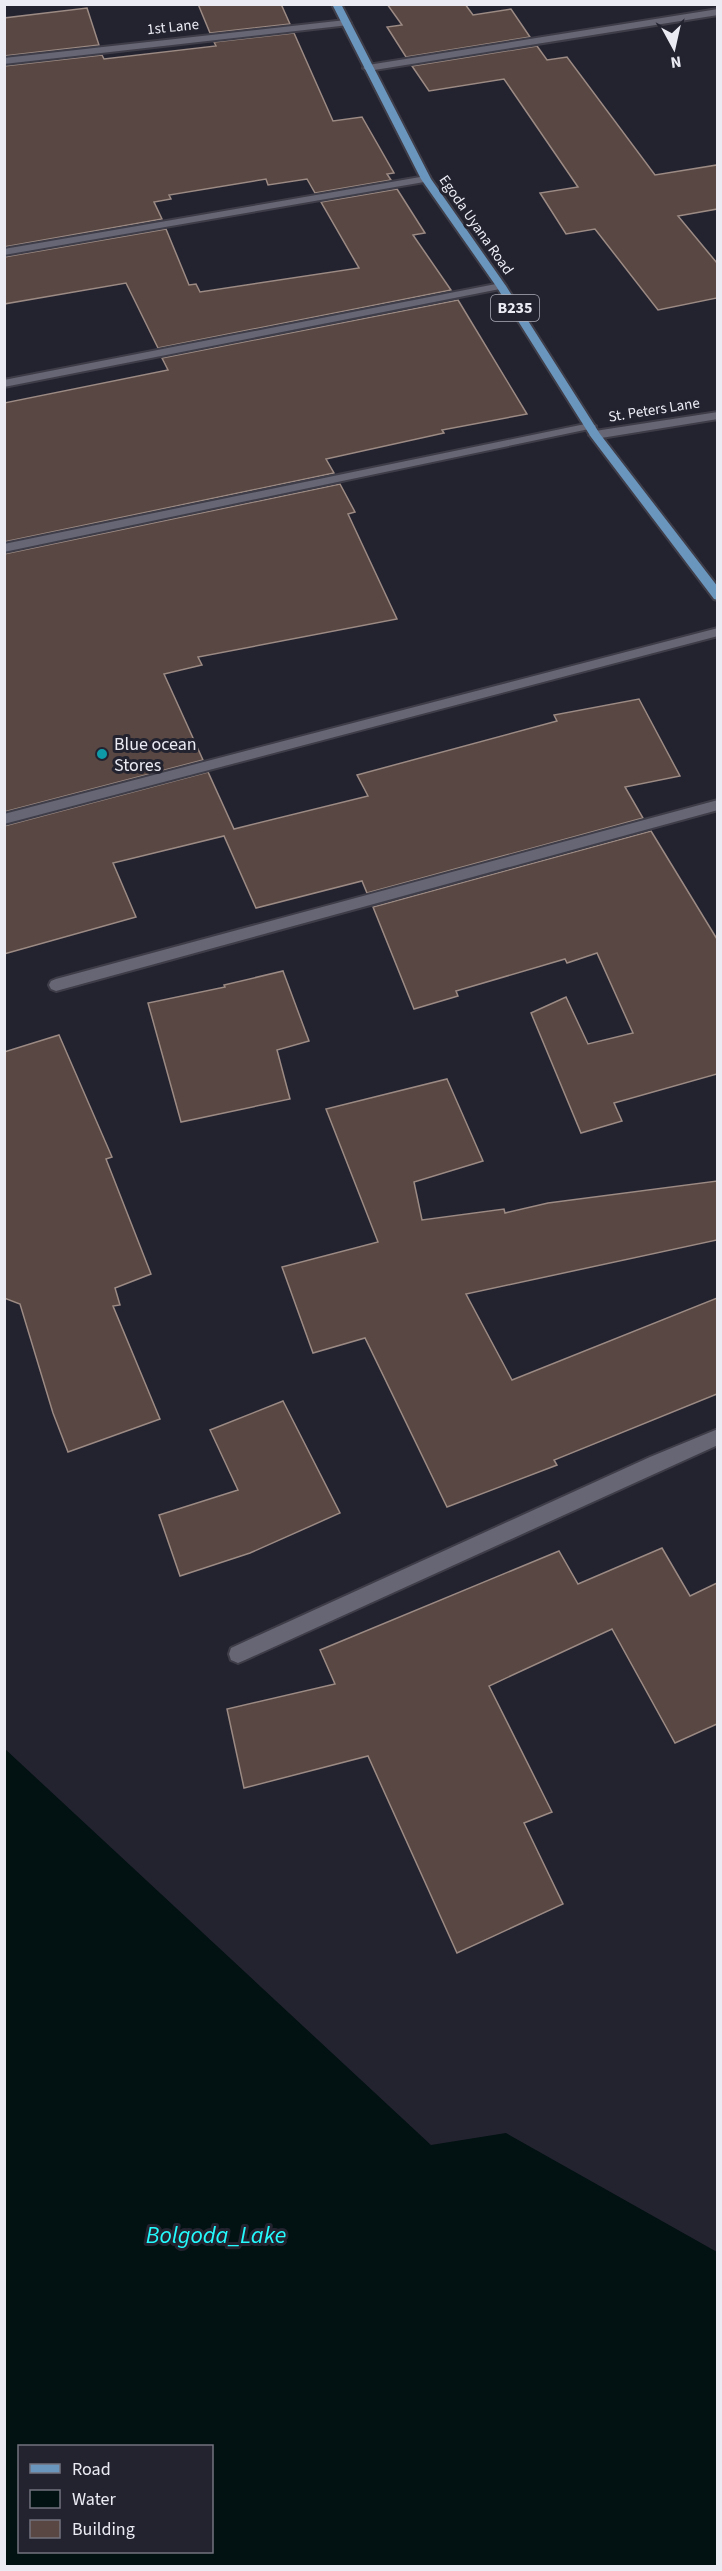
<svg xmlns="http://www.w3.org/2000/svg" width="722" height="2571" viewBox="0 0 722 2571" font-family="'Source Sans 3',sans-serif">
  <rect width="100%" height="100%" fill="#232330"/>
  <path fill="#021111" fill-rule="evenodd" d="M4 1748 431 2145 506 2133 717 2252V2566H5ZM20 2446H212V2552H20Z"/>
  <g fill="#584742" stroke="#9c8a84" stroke-width="1.5">
    <polygon points="198,4 281,4 290,24 210,33"/>
    <polygon points="387,4 465,4 473,15 511,9 530,37 406,57 387,27 402,25"/>
    <polygon points="87,8 99,45 4,56 4,18"/>
    <polygon points="294,33 333,121 362,117 394,173 387,174 391,180 315,193 307,179 268,185 266,179 169,195 171,199 154,202 162,219 4,247 4,66 102,55 104,59 216,46 214,42"/>
    <polygon points="537,46 547,60 567,57 655,175 717,165 717,209 678,216 717,263 717,298 658,310 595,229 566,234 540,193 578,187 504,79 429,91 412,66"/>
    <polygon points="397,189 425,233 413,235 451,290 158,348 126,283 4,304 4,257 166,229 189,285 196,284 200,292 359,268 321,202"/>
    <polygon points="458,300 527,414 442,430 444,433 326,459 334,473 4,542 4,403 168,370 162,358"/>
    <polygon points="340,484 355,512 348,514 397,619 198,657 202,665 164,674 203,760 4,812 4,554"/>
    <polygon points="639,699 680,776 625,787 643,818 367,893 362,881 256,908 224,836 113,863 136,917 4,954 4,826 208,772 234,829 368,796 357,775 557,721 554,715"/>
    <polygon points="651,831 717,939 717,1074 614,1103 622,1121 581,1133 531,1013 566,997 588,1044 633,1033 597,953 567,963 565,959 456,991 458,996 414,1009 373,907"/>
    <polygon points="283,971 309,1041 277,1050 290,1099 181,1122 148,1003 225,987 224,985"/>
    <polygon points="59,1035 112,1157 106,1159 151,1274 115,1288 120,1305 113,1306 160,1419 68,1452 53,1413 20,1304 4,1298 4,1052"/>
    <polygon points="447,1079 483,1161 414,1182 422,1220 504,1209 505,1213 548,1203 717,1181 717,1240 466,1294 512,1380 717,1298 717,1394 554,1460 557,1465 447,1507 365,1338 313,1353 282,1267 378,1242 326,1109"/>
    <polygon points="283,1401 340,1513 250,1553 180,1576 159,1515 238,1490 210,1430"/>
    <polygon points="662,1548 690,1596 717,1583 717,1724 675,1743 612,1629 489,1686 552,1812 524,1823 563,1904 457,1953 368,1756 244,1788 227,1709 335,1684 320,1650 559,1551 578,1584"/>
  </g>
  <g fill="none" stroke-linecap="round" stroke-linejoin="round">
    <g stroke="#3e3d48" stroke-width="4">
      <g id="minor">
        <polygon points="718,9 718,15 368,71 363,68 368,65"/>
        <polygon points="346,20 351,23 349,25 4,64 4,58"/>
        <polygon points="426,176 430,177 430,181 4,255 4,249"/>
        <polygon points="501,283 506,286 505,288 4,387 4,380"/>
        <polygon points="718,412 718,419 595,439 589,435 595,431"/>
        <polygon points="590,423 596,426 594,428 4,552 4,544"/>
        <polygon points="718,628 718,636 4,824 4,814"/>
        <polygon points="718,800 718,810 56,991 51,989 49,985 51,981 56,979"/>
        <polygon points="718,1429 718,1445 245,1660 238,1663 231,1660 229,1654 231,1648 650,1457"/>
      </g>
    </g>
    <g stroke="#3e3d48" stroke-width="4">
      <polygon id="primary" points="332,4 341,4 431,179 506,286 600,434 718,587 718,600 714,599 591,437 496,286 421,179"/>
    </g>
    <use href="#minor" fill="#666675" fill-rule="evenodd"/>
    <use href="#primary" fill="#6a95bc" fill-rule="evenodd"/>
  </g>
  <circle fill="#0f9aa8" stroke="#232330" stroke-width="2" cx="102" cy="754" r="6"/>
  <g text-anchor="middle" dominant-baseline="central" stroke-width="6" stroke-linejoin="round" paint-order="stroke">
    <g font-size="15" fill="#ebebf4" stroke="#232330">
      <text transform="translate(173 27) rotate(-6)">1st Lane</text>
      <text transform="translate(476 225) rotate(55)">Egoda Uyana Road</text>
      <text transform="translate(654 410) rotate(-9)">St. Peters Lane</text>
    </g>
    <rect fill="#232330" stroke="#afafb9" stroke-width="1.5" x="491" y="295" width="48" height="26" rx="4.5"/>
    <g font-size="16" font-weight="bold" fill="#ebebf4">
      <text x="515" y="308">B235</text>
    </g>
    <g font-size="18" fill="#ebebf4" stroke="#232330" text-anchor="start">
      <text x="114" y="744">Blue ocean<tspan x="114" dy="21">Stores</tspan></text>
    </g>
    <g font-size="24" font-style="italic" fill="#23fbfe" stroke="#232330">
      <text x="216" y="2235">Bolgoda_Lake</text>
    </g>
  </g>
  <rect width="722" height="2571" fill="none" stroke="#ebebf4" stroke-width="12"/>
  <rect x="18" y="2445" width="195" height="108" fill="#232330" stroke="#73737e" stroke-width="1.5"/>
  <rect x="30" y="2464" width="30" height="9" fill="#6a95bc" stroke="#73737e" stroke-width="1.5"/>
  <text x="72" y="2475" font-size="18" fill="#ebebf4">Road</text>
  <rect x="30" y="2490" width="30" height="18" fill="#021111" stroke="#73737e" stroke-width="1.5"/>
  <text x="72" y="2505" font-size="18" fill="#ebebf4">Water</text>
  <rect x="30" y="2520" width="30" height="18" fill="#584742" stroke="#73737e" stroke-width="1.5"/>
  <text x="72" y="2535" font-size="18" fill="#ebebf4">Building</text>
  <g transform="translate(674 48) rotate(172)" stroke="#232330" stroke-width="4.5" paint-order="stroke">
  <path d="M0-4.5L10 22L0 15L-10 22Z" fill="#ebebf4"/>
  <text y="-9" font-size="16" font-weight="bold" text-anchor="middle" fill="#ebebf4">N</text>
  </g>
</svg>
